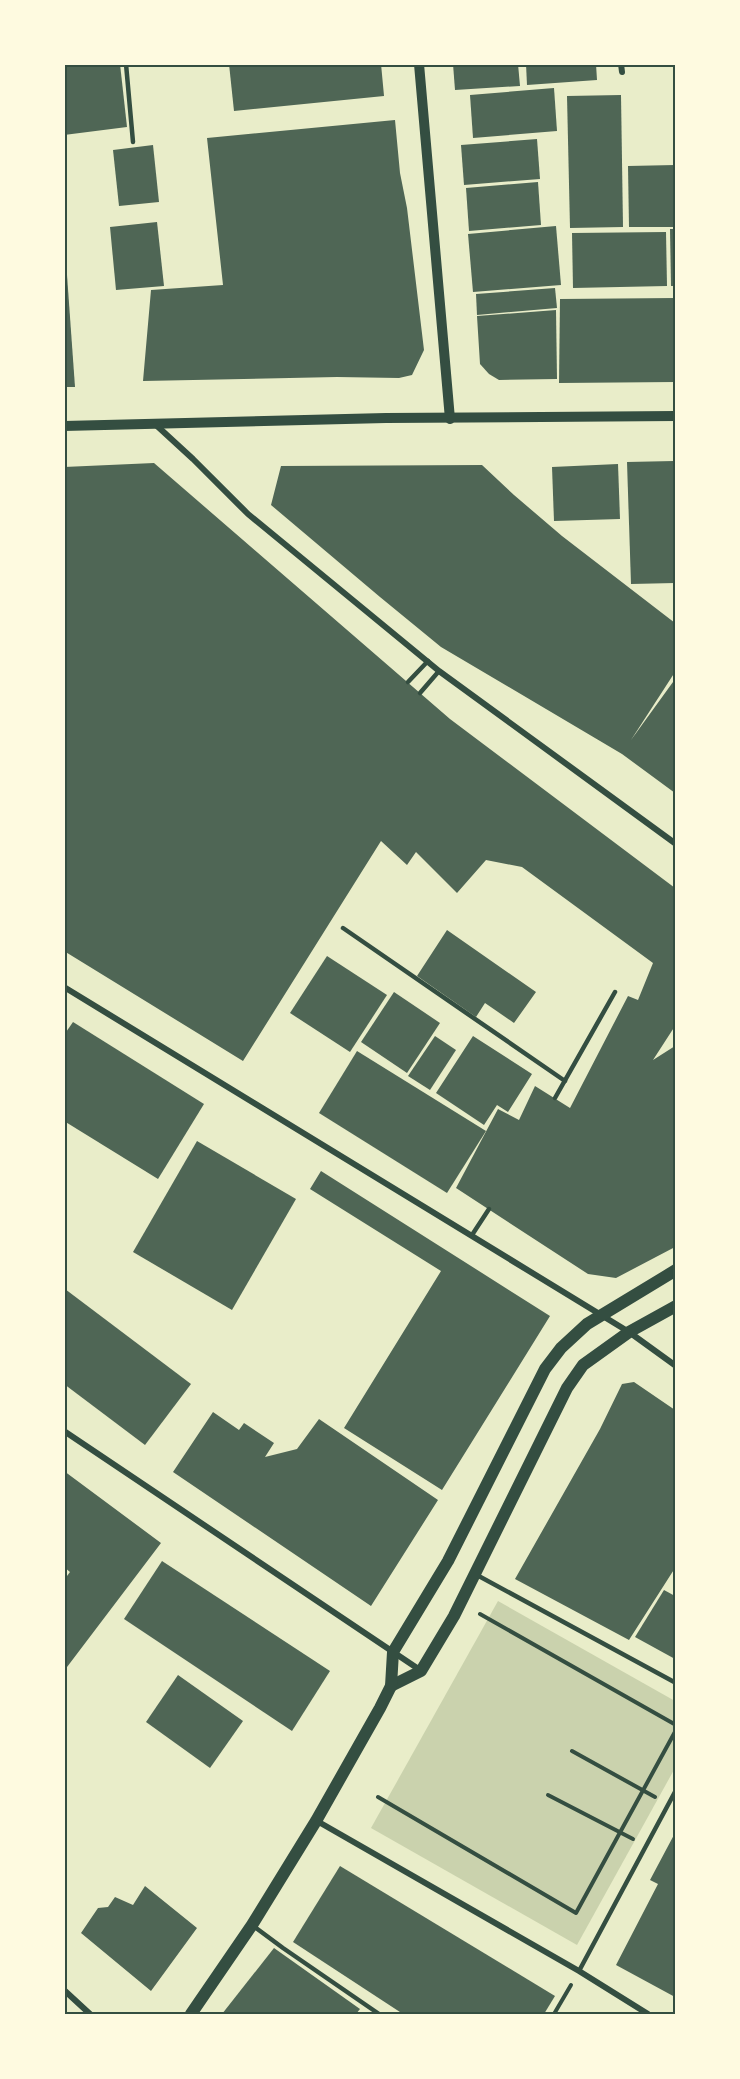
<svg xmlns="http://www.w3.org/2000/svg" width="740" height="2079" viewBox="0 0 740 2079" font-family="'DejaVu Sans',sans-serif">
  <rect width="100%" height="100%" fill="#e9edc9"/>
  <polygon fill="#cad2ad" points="498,1601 675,1701 675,1768 577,1945 371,1828"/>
  <g fill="#4f6655">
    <polygon points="64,64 120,64 127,127 64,135"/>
    <polygon points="229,64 381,64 384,96 234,111"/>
    <polygon points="453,64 518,64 520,86 455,90"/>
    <polygon points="526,64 596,64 597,80 527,85"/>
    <polygon points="554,88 557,131 473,138 470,95"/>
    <polygon points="621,95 623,227 570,228 567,96"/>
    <polygon points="395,120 400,173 407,208 424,350 412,375 399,378 337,377 143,381 151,290 223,285 207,138"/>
    <polygon points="537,139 540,179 464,185 461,145"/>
    <polygon points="153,145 159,202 119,206 113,150"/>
    <polygon points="675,165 675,227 629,227 628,166"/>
    <polygon points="538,182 541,225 469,231 466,188"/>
    <polygon points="157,222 164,286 116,290 110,227"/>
    <polygon points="556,226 561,285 473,292 468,234"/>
    <polygon points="670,229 675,229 675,286 671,286"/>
    <polygon points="666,232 667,286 573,288 572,233"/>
    <polygon points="64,261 66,261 75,387 64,387"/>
    <polygon points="555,288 557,308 477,315 476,294"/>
    <polygon points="675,298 675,382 559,383 560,299"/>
    <polygon points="556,310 557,379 499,380 489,374 480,364 477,316"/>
    <polygon points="674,461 675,583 631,584 627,462"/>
    <polygon points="154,463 450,719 675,888 675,1026 653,1060 675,1046 675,1247 616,1278 588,1274 456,1188 498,1109 519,1120 535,1086 570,1108 628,996 638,1000 653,963 522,867 486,860 457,893 416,852 407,865 381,841 243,1061 64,951 64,467"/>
    <polygon points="618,464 620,519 554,521 552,467"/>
    <polygon points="482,465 514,495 562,536 675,623 675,672 631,740 673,682 675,683 675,793 622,754 441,647 380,597 271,505 281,466"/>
    <polygon points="447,930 536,992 514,1023 485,1003 476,1017 417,976"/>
    <polygon points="327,956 387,995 350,1052 290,1013"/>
    <polygon points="394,992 440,1023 407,1073 361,1042"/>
    <polygon points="73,1022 204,1104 158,1179 64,1121 64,1035"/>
    <polygon points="435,1036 456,1050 430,1090 408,1076"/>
    <polygon points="473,1036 532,1074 508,1112 497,1105 484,1125 436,1093"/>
    <polygon points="357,1051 486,1131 447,1193 319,1113"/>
    <polygon points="197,1141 296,1199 232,1310 133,1252"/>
    <polygon points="321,1171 550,1316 442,1490 344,1428 441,1271 310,1189"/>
    <polygon points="65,1289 191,1384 145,1445 64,1384"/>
    <polygon points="634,1382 675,1410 675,1568 629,1640 515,1579 600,1429 622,1384"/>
    <polygon points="213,1412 239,1430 244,1423 274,1443 265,1457 297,1449 319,1419 438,1500 371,1606 173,1472"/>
    <polygon points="64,1471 161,1543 64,1671 64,1580 70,1572 64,1567"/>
    <polygon points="162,1561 330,1671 292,1731 124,1619"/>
    <polygon points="664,1590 675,1596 675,1659 635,1637"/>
    <polygon points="178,1675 243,1721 210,1768 146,1722"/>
    <polygon points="675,1833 675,1997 616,1965 658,1884 650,1880"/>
    <polygon points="340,1866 555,1996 544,2014 403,2014 293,1942"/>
    <polygon points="145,1886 197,1928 151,1991 81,1933 98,1908 108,1907 115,1897 133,1905"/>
    <polygon points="274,1948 360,2009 356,2014 222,2014"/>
  </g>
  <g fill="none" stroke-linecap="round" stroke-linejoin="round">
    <g stroke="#344e41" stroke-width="4">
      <polyline points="480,1614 676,1725"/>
      <polyline points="572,1751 655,1797"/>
      <polyline points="548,1795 633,1839"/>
      <polyline points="378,1797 576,1913 676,1730"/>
      <polyline points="554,2014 571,1985"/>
    </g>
    <g stroke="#344e41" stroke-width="4.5">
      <polyline points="126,64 133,142"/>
      <polyline points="408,682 428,661"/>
      <polyline points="420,693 439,671"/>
      <polyline points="343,928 565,1081"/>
      <polyline points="555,1098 615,992"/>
      <polyline points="472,1235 489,1209"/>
      <polyline points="475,1574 676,1683"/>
      <polyline points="252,1925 283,1948 379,2014"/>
      <polyline points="579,1971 676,1790"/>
    </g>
    <g stroke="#344e41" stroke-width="6">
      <polyline points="621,64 622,72"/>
      <polyline points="156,425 193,459 248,514 439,671 676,844"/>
      <polyline points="64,987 629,1332 676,1366"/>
      <polyline points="64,1431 420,1670"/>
      <polyline points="317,1821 579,1971 648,2014"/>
      <polyline points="64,1990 90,2014"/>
    </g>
    <g stroke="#344e41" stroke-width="10">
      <polyline points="419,64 450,419"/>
      <polyline points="64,426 386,418 676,416"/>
    </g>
    <g stroke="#344e41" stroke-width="12">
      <polyline points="391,1686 421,1671 454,1616 567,1388 583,1365 629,1332 676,1306"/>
      <polyline points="191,2014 252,1925 316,1821 380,1708 391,1686 393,1652 448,1561 545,1369 561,1348 587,1324 676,1270"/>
    </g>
  </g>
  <rect width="740" height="2079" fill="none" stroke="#fefae0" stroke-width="132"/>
  <rect x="66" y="66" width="608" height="1947" fill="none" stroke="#344e41" stroke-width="2"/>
</svg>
